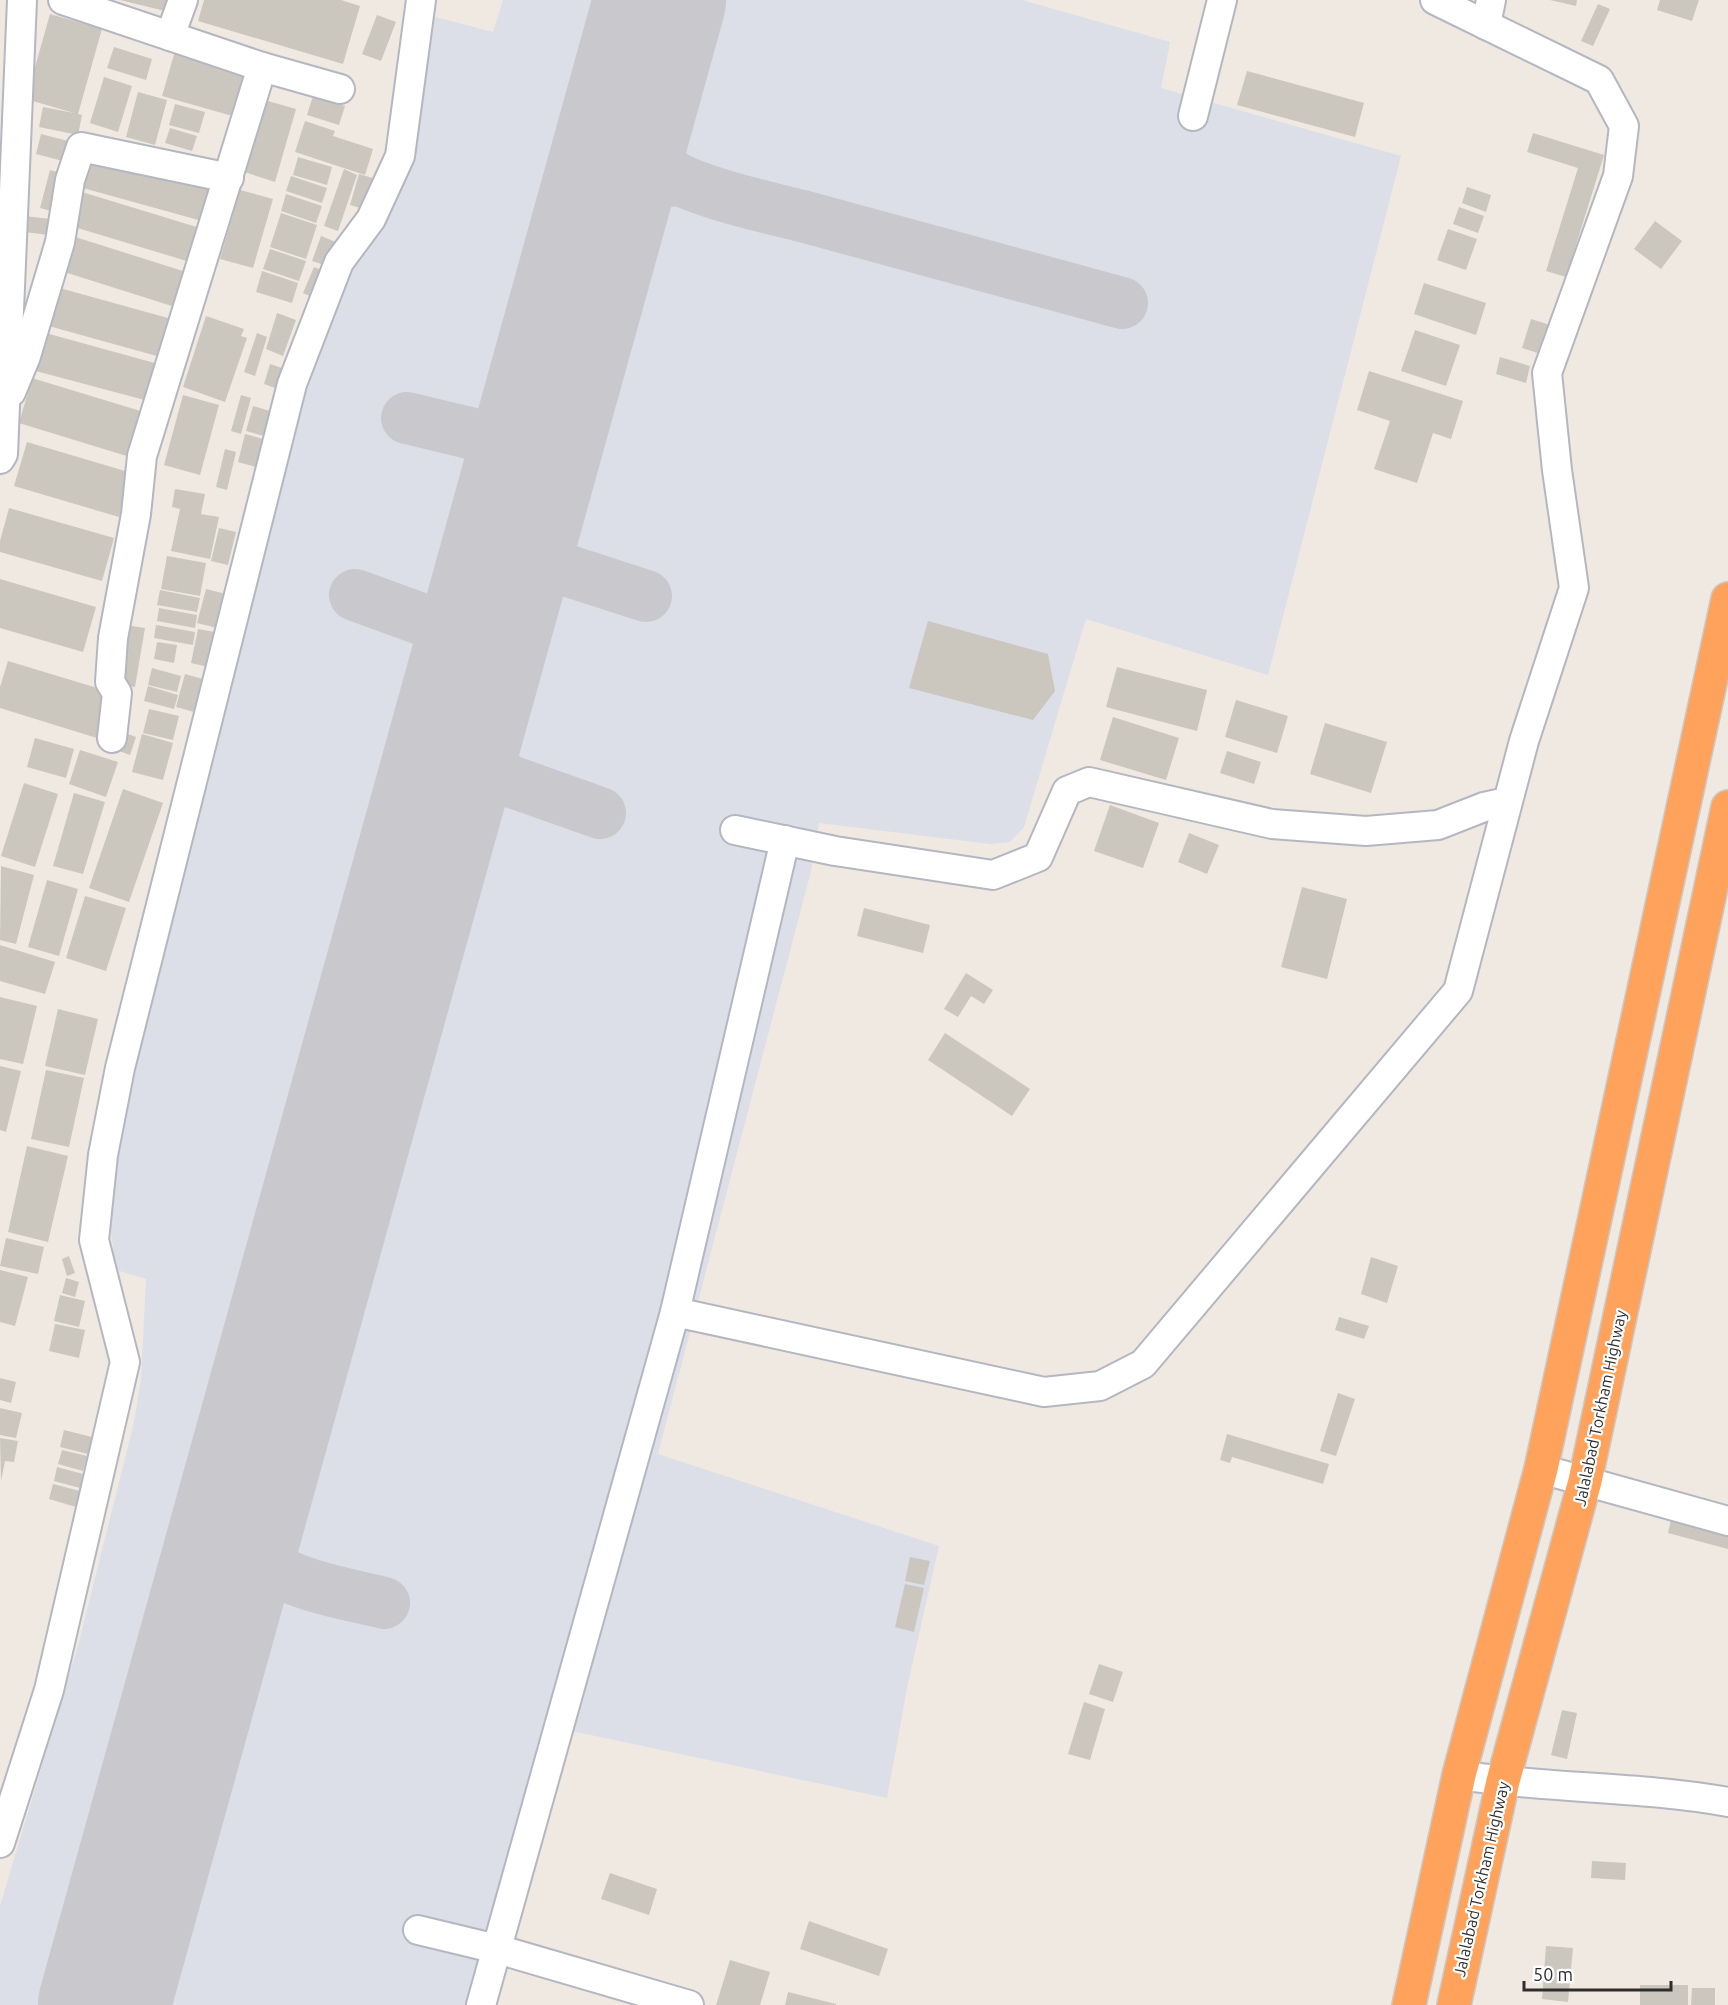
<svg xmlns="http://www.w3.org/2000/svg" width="1728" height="2005" viewBox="0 0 1728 2005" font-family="Ubuntu,sans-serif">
  <rect width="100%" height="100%" fill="#efe9e1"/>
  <polygon fill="#dcdee8" points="503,0 1022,0 1170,42 1161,88 1401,156 1268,675 1086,619 1024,827 1010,842 990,844 819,823 811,871 658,1454 939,1546 908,1683 887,1798 572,1731 492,2005 0,2005 0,1906 79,1642 134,1422 141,1380 146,1279 116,1270 107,1201 117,1144 291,409 329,311 417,137 435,17 493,32"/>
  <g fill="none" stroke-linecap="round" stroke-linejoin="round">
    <g stroke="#c9c8cc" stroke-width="52">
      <path d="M634 93C637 125 641 152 669 173 692 191 770 208 802 216 908 245 1015 274 1122 303"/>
      <path d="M591 251C612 204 626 183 680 180"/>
      <polyline points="407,418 536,449"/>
      <polyline points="507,551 646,596"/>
      <polyline points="355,595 482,641"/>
      <polyline points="474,670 473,718 488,763 507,780 600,813"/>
      <path d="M420 869C444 815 446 796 507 780"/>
      <path d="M249 1479C247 1497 242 1520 248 1538 264 1584 343 1592 384 1603"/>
      <path d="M198 1668C207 1646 220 1597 242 1585 255 1579 269 1577 283 1576"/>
    </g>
    <polyline stroke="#c9c8cc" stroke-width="132" points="104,2005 660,0"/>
  </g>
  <g fill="#cbc7bf">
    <polygon points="120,0 167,0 165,11"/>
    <polygon points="204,0 341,0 360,6 343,64 198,21"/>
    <polygon points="1550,0 1577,0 1576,6"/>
    <polygon points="1660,0 1699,0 1692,21 1657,10"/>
    <polygon points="1598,4 1610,9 1593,46 1581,41"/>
    <polygon points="50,14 102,29 78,114 82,115 78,135 39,127 43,107 74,113 26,99"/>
    <polygon points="377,15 396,22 381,61 362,54"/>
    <polygon points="114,47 152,59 146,80 107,68"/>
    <polygon points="175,51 248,72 236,117 162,96"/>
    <polygon points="1247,71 1364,103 1355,137 1237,105"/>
    <polygon points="104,77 132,86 118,132 90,123"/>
    <polygon points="138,92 167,100 155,145 126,137"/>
    <polygon points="313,96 345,106 339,125 307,115"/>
    <polygon points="261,99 296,109 275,182 241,171"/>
    <polygon points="175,104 205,112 199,133 169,125"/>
    <polygon points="305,121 335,131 333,136 373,149 365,175 295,152"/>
    <polygon points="170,128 197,136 192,151 165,143"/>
    <polygon points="1533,133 1604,155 1566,277 1546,271 1578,168 1527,152"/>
    <polygon points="41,134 76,143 71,163 36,154"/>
    <polygon points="92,155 211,188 202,221 83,188"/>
    <polygon points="298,157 332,167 327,185 293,175"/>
    <polygon points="344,169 357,175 338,231 324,226"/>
    <polygon points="50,170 68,175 58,213 40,208"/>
    <polygon points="359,174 376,179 367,210 350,205"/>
    <polygon points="291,176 327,188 322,203 286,191"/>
    <polygon points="1467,187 1491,195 1486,212 1462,203"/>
    <polygon points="240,190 273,199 253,268 220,259"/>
    <polygon points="82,192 200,228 190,262 71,226"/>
    <polygon points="286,194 322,206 316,223 281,211"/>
    <polygon points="1459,207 1484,216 1478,233 1453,224"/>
    <polygon points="281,213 317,225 306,259 270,247"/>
    <polygon points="25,216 59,220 57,236 24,232"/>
    <polygon points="1655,221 1682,241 1661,269 1634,249"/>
    <polygon points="1448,229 1477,239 1466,270 1437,260"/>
    <polygon points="69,235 186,272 175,307 58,270"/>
    <polygon points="321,236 336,242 327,266 312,261"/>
    <polygon points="270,249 306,261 299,281 263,269"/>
    <polygon points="314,267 331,274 319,300 303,293"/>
    <polygon points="262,271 298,283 292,303 256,292"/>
    <polygon points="1424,283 1486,303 1476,335 1414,314"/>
    <polygon points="56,287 175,320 164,358 45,325"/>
    <polygon points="277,313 296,320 283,356 266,349"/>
    <polygon points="206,316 244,329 241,336 247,338 225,402 183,387"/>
    <polygon points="1531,319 1550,325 1541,354 1522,348"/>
    <polygon points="1415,330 1460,345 1446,386 1401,371"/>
    <polygon points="42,332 162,365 152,402 32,370"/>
    <polygon points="257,333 267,337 255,376 244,372"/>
    <polygon points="1500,357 1530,366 1526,383 1496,374"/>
    <polygon points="270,364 285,369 278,389 264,384"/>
    <polygon points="1369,371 1463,401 1451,439 1433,433 1417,483 1374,469 1390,421 1357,410"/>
    <polygon points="32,378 147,413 133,458 19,423"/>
    <polygon points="183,395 219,405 200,475 164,465"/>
    <polygon points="241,395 251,398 241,434 231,431"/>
    <polygon points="253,406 270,411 264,436 246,431"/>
    <polygon points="245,434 263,439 256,467 238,462"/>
    <polygon points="27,442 132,473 119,517 14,486"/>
    <polygon points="225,449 236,452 227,490 216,487"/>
    <polygon points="175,489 205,494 201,514 219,517 210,559 171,551 180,509 172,507"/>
    <polygon points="9,508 114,538 102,581 0,552 0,541"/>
    <polygon points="219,528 236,532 228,565 211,561"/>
    <polygon points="167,556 206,563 200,596 161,589"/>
    <polygon points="0,579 96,607 83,652 0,628"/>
    <polygon points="206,589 226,594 217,628 197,623"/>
    <polygon points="160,590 200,598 197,612 157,605"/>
    <polygon points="159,608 197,615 195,628 157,621"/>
    <polygon points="928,621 1048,654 1055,691 1033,720 909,688"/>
    <polygon points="126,625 145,628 135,687 115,684"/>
    <polygon points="156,625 195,632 193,645 154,638"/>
    <polygon points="198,629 215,632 208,667 191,663"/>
    <polygon points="157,642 177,645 174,663 154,659"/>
    <polygon points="8,661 114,693 100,739 0,708 0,687"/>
    <polygon points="1117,667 1207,690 1197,731 1106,707"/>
    <polygon points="152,668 181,676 177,692 148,685"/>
    <polygon points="185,674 203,679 194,712 176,707"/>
    <polygon points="148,686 178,695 174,709 144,701"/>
    <polygon points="1236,700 1288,716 1277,753 1225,737"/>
    <polygon points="149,709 179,716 173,740 143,733"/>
    <polygon points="1113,717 1179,738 1166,780 1100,760"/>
    <polygon points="1325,723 1387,742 1371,793 1310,774"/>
    <polygon points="120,731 136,737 130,755 114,749"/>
    <polygon points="142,734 173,743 163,780 132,772"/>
    <polygon points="35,738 74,749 66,778 27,767"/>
    <polygon points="80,750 118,762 106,797 69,784"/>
    <polygon points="1227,751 1261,762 1254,784 1220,773"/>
    <polygon points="24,783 58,794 35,867 1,856"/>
    <polygon points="123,789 163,803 129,902 89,888"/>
    <polygon points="74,793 105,802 83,874 53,866"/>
    <polygon points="1110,805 1159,823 1143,868 1094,851"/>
    <polygon points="1189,833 1219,845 1207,874 1178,862"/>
    <polygon points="1,866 34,875 16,944 0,940"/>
    <polygon points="47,880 78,889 59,956 28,947"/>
    <polygon points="1302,887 1347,899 1327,979 1281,967"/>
    <polygon points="85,896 126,908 106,971 66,958"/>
    <polygon points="864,908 930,925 923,953 857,936"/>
    <polygon points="0,945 55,962 45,994 0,981"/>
    <polygon points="966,973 993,990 984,1004 971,996 958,1017 944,1009"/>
    <polygon points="0,997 37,1006 23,1064 0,1059"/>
    <polygon points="58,1009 98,1019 85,1075 45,1066"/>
    <polygon points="945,1033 1030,1089 1012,1116 928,1060"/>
    <polygon points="0,1066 21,1071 6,1132 0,1130"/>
    <polygon points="46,1070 84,1078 69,1147 31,1139"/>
    <polygon points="27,1146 68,1156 48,1242 8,1232"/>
    <polygon points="6,1238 44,1247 38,1274 0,1266"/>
    <polygon points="69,1256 75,1273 67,1276 62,1259"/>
    <polygon points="1371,1257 1398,1266 1387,1303 1361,1294"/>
    <polygon points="0,1270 28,1277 15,1326 0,1322"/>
    <polygon points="66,1278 79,1282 75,1297 62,1293"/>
    <polygon points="60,1295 85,1301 79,1327 54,1321"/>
    <polygon points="1339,1317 1369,1326 1364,1339 1335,1330"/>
    <polygon points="55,1324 85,1330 79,1358 49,1351"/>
    <polygon points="0,1378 16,1382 11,1403 0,1400"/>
    <polygon points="1338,1393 1355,1399 1336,1456 1320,1451"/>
    <polygon points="0,1408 22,1413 16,1438 0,1435"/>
    <polygon points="64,1430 92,1437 88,1454 60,1447"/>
    <polygon points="1227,1434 1329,1464 1323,1484 1232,1457 1230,1463 1220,1460"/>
    <polygon points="0,1438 18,1441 14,1462 5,1461 1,1481"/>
    <polygon points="62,1450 87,1456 83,1471 58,1464"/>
    <polygon points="57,1467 83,1474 80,1488 54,1481"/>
    <polygon points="53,1484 80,1491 76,1507 49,1499"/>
    <polygon points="1671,1520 1728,1535 1728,1549 1668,1533"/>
    <polygon points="910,1557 930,1561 924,1585 905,1581"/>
    <polygon points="905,1584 924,1588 914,1632 895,1627"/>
    <polygon points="1099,1664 1123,1672 1113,1702 1089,1694"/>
    <polygon points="1084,1702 1105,1709 1090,1760 1068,1754"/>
    <polygon points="1562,1710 1577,1713 1567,1759 1551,1755"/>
    <polygon points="1592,1861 1626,1863 1625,1880 1591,1878"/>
    <polygon points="610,1873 657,1889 649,1915 601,1899"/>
    <polygon points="809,1921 888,1949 879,1976 800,1949"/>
    <polygon points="1546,1946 1573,1948 1568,2002 1542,1999"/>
    <polygon points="730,1960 770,1972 760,2005 716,2005"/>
    <rect x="1640" y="1985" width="48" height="20"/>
    <polygon points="1692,1988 1715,1988 1715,2005 1691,2005"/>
    <polygon points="788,1992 836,2004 836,2005 785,2005"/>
  </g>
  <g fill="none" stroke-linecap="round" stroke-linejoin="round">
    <g stroke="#b4b7c1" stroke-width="32">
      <g id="minor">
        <polyline points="63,0 262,67 340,89"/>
        <polyline points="1486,25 1491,0"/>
        <polyline points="170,36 183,0"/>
        <polyline points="1193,116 1222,0"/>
        <polyline points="11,392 26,356 60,242 70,180 81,147 229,178"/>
        <polyline points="0,459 3,454 22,0"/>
        <polyline points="112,738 117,693 110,682 113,638 136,514 142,456 262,67"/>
        <polyline points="735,830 835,851 993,875 1038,857 1067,791 1089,782 1272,824 1366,831 1438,825 1484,807 1507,802"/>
        <polyline points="675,1312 1044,1392 1100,1386 1143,1364 1458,991 1524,741 1574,588 1557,470 1547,373 1618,176 1624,126 1599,80 1435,0"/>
        <polyline points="1541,1469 1728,1521"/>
        <path d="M1459 1775C1548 1789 1639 1786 1728 1802"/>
        <polyline points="0,1843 49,1690 125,1362 94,1240 103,1155 120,1068 292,384 339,262 371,219 400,156 421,0"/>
        <polyline points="418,1930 497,1949 689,2005"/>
        <polyline points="481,2005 675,1312 785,840"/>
      </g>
    </g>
    <g stroke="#c9c9c9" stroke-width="36">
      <g id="highway">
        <polyline points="1409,2005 1459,1775 1541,1469 1728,599"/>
        <polyline points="1454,2005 1503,1781 1585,1481 1728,807"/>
      </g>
    </g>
    <use href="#minor" stroke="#fff" stroke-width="28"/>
    <use href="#highway" stroke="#ffa35c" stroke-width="33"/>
  </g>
  <g text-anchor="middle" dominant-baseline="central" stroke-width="4.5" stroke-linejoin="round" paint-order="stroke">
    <g font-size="16" fill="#2e2e2e" stroke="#fff">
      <text transform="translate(1600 1408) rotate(-78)">Jalalabad Torkham Highway</text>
      <text transform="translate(1481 1879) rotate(-77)">Jalalabad Torkham Highway</text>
    </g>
  </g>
  <path d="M1524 1981v9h147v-9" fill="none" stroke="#2e2e2e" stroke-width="3"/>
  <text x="1533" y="1981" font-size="18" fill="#2e2e2e" stroke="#ffffff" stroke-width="4.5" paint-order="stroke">50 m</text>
</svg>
